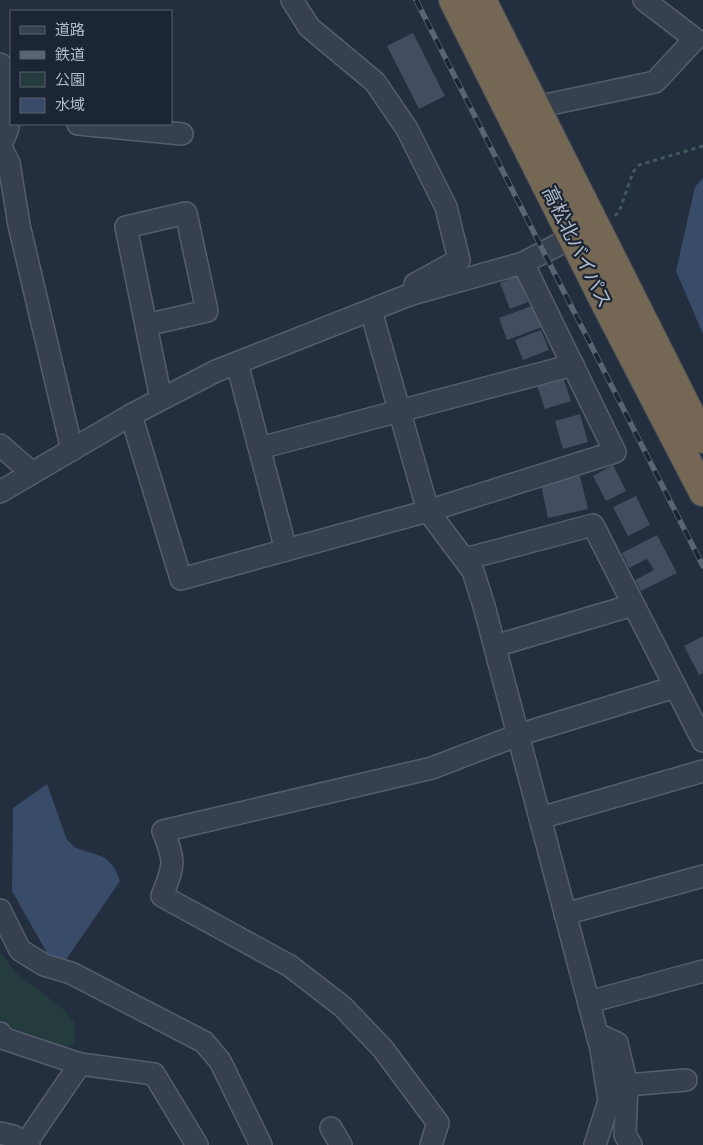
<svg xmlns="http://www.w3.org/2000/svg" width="703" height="1145" viewBox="0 0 703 1145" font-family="'Space Grotesk','Noto Sans JP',sans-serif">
  <rect width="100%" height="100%" fill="#232e3e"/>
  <polygon fill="#253c3f" points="0,952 18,975 62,1008 75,1024 75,1044 63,1047 10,1027 0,1019"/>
  <g fill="#384b68">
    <polygon points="703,178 703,334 676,271 695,187"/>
    <polygon points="47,784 67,840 76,848 104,857 114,867 120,881 63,964 47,953 12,891 13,808"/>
  </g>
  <g fill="#424e60">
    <polygon points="413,33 445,96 419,109 387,46"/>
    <polygon points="517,276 528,302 510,309 500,283"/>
    <polygon points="534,305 542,327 507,340 499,318"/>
    <polygon points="541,330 549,350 523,360 515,340"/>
    <polygon points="560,368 571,401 545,409 534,376"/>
    <polygon points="580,414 588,442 563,449 555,421"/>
    <polygon points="613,465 626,491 606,501 593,476"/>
    <polygon points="580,476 588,509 548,518 541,485"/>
    <polygon points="636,496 650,525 628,536 613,507"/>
    <polygon points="657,535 677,573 641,591 635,580 654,570 647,559 629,568 622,553"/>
    <polygon points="703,636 703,673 699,675 684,646"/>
  </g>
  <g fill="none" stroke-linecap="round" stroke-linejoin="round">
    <g stroke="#555e6c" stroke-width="24">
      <g id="minor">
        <polyline points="292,0 309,27 375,82 407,129 446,207 459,260 415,284"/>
        <path d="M0 64C11 74 10 113 8 127 7 133 3 140 0 145"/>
        <polyline points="536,107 655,82 695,39 644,0"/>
        <polyline points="78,124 182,134"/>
        <polyline points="0,145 9,163 19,225 72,450"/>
        <polyline points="371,311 428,511 473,571 484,606 601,1049 609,1101 595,1145"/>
        <polyline points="146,325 207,311 186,213 126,227 161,399"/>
        <polyline points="237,363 286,550"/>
        <polyline points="131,415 181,579 428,511 615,452 523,263"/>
        <polyline points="0,445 32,473"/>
        <polyline points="260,448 573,365"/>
        <polyline points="0,492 131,415 216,371 409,295 523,263 573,237"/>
        <polyline points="465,559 593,525 703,741"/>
        <polyline points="495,646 633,605"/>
        <polyline points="540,818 703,771"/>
        <polyline points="0,910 20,950 44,965 71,973 204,1042 220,1061 261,1145"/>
        <polyline points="565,914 703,876"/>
        <polyline points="589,1002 703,971"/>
        <polyline points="0,1033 5,1039 80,1064 154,1074 197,1145"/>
        <polyline points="597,1034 617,1043 627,1085 625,1135 631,1145"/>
        <polyline points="627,1085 686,1080"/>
        <polyline points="331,1128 341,1145"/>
        <polyline points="0,1133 13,1136 29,1145"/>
        <polyline points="26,1143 80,1064"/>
        <path d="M431 1145 438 1123 383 1049 343 1007 290 966 162 896C174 865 176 863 163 831L432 768 518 735 675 687"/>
      </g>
    </g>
    <g stroke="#424b59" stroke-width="30">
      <g id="highway">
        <polyline points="453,0 607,307 703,492"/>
        <polyline points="482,0 703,439"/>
      </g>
    </g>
    <polyline stroke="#43595c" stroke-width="3" stroke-dasharray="4 4" stroke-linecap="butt" points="615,216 619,212 633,172 639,165 703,146"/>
    <use href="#minor" stroke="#37404e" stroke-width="21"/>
    <use href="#highway" stroke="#746854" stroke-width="28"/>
    <g stroke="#596475" stroke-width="5.5">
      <polyline id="rail" points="416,0 703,566"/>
    </g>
    <use href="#rail" stroke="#1c2533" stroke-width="4" stroke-dasharray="11" stroke-linecap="butt"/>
  </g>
  <g text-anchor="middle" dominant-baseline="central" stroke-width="4.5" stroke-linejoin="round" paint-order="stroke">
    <g font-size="19" fill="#b3bbc9" stroke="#1c2533">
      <text transform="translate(577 247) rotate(64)">高松北バイパス</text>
    </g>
  </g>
  <rect x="10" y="10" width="162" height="115" fill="#1c2533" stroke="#58616f"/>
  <rect x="20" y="26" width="25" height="8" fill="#37404e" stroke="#58616f"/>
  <text x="55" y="35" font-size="15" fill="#b3bbc9">道路</text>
  <rect x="20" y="51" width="25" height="8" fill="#596475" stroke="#58616f"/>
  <text x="55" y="60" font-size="15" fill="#b3bbc9">鉄道</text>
  <rect x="20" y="72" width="25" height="15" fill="#253c3f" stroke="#58616f"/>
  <text x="55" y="85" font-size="15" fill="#b3bbc9">公園</text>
  <rect x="20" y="98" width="25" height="15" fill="#384b68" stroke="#58616f"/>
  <text x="55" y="110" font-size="15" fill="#b3bbc9">水域</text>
</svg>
